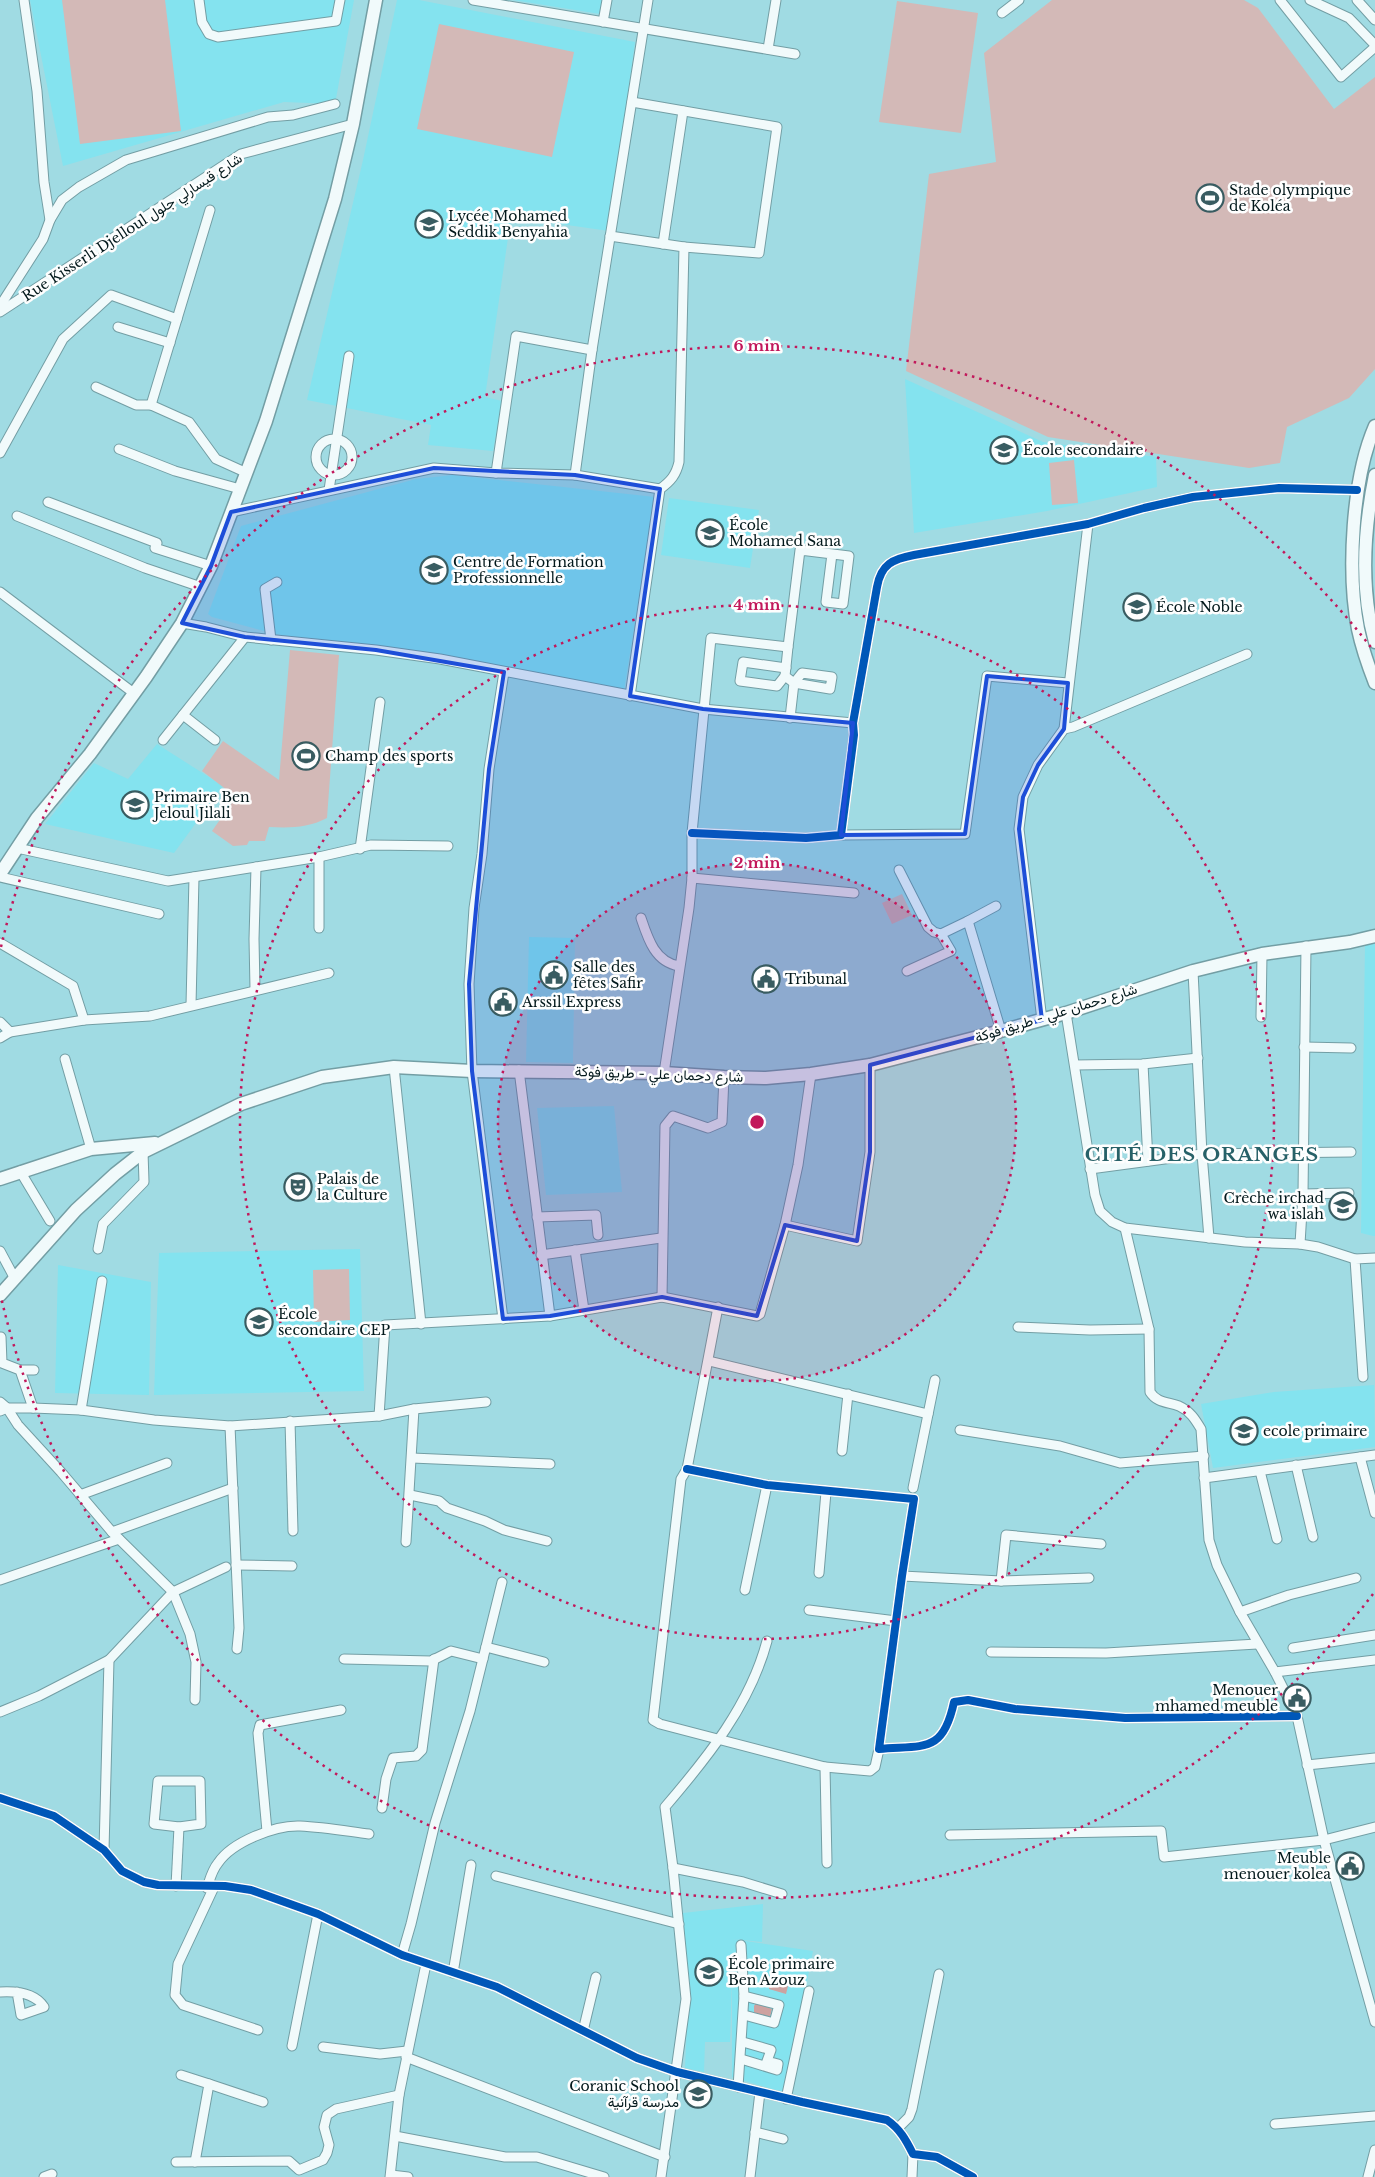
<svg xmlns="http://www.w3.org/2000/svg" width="1375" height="2177" viewBox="0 0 1375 2177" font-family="'Libre Baskerville',Vazirmatn,serif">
  <rect width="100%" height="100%" fill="#a0dbe3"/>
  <g fill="#84e3ef">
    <polygon points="30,0 354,0 335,104 284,102 63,166"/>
    <polygon points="397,0 419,0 635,42 609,231 511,217 485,397 502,401 493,451 428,445 431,425 307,400 363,160"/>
    <polygon points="513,0 603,0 600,14"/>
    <polygon points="905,379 1043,442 1156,457 1157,487 1047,511 914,533"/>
    <polygon points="453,475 655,497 624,691 373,648 275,634 212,617 208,614 241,526 416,479"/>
    <polygon points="669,498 759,510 750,568 661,555"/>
    <polygon points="157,744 223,786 174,853 45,824 94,763 128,779"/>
    <polygon points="529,937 575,938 573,1063 526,1062"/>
    <polygon points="1375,941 1375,1236 1373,1236 1361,1233 1365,942"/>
    <polygon points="614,1106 622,1192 546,1195 537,1108"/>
    <polygon points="360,1249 364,1391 154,1395 159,1253"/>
    <polygon points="58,1265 151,1282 149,1395 55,1393"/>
    <polygon points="1374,1385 1375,1447 1213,1468 1201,1404 1274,1392"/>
    <polygon points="763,1904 762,1942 732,1939 813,1951 785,2093 732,2077 732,1978 730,2042 705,2042 704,2072 685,2068 688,2003 683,1913"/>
  </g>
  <g fill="#d3b9b7">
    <polygon points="62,0 165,0 181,131 80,144"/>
    <polygon points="1052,0 1244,0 1258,8 1334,109 1375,77 1375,369 1349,398 1287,427 1280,463 1249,468 1048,437 906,371 929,174 996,162 984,53"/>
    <polygon points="897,1 978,13 961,133 879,122"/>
    <polygon points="439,24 574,52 552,157 417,129"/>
    <polygon points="1074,460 1078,503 1052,505 1049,463"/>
    <path d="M290 650 339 655 327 818C308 828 290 828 269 827L265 841H249L247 845 233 846 212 831 236 797 202 771 223 741 279 780Z"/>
    <polygon points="902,894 912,915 892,924 882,903"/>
    <polygon points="349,1269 350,1320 314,1322 313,1270"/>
  </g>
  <g fill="#cda2a0">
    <polygon points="772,1980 788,1986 786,1994 769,1989 769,1983"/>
    <polygon points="756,2003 772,2009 770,2017 756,2014 754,2012 754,2006"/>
  </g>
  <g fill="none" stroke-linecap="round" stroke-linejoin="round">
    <g stroke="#739ea4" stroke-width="11">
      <g id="street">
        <polyline points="199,0 202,22 209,34 218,37 336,21 340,0"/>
        <polyline points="473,0 795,54"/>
        <polyline points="1280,0 1341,77 1375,47"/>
        <polyline points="1310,0 1349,18 1375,45"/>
        <polyline points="1357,0 1375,20"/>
        <polyline points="1002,13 1019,0"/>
        <polyline points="603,22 607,0"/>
        <polyline points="768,49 776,0"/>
        <polyline points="632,102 777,127 759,253 684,247"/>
        <polyline points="50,220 62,200 79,187 126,160 268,117 293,115 335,104"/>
        <path d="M610 236 684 247 679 462C676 475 671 481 660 489L630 696"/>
        <polyline points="663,244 683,111"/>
        <polyline points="0,306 43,239 50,220 44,182 37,91 24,0"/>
        <polyline points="0,312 241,154 353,124"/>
        <polyline points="118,327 170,343"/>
        <polyline points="96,387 136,405 151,405 189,422 216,459 247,473"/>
        <polyline points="151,405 210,210"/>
        <circle cx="334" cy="457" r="18"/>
        <polyline points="119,449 175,471 240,489"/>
        <polyline points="0,453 63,339 111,295 177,319"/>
        <polyline points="496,473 516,336 592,350"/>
        <polyline points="575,475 592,350 648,0"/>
        <polyline points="329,490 349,356"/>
        <polyline points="48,502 157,543 155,548 211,566"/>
        <polyline points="231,512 434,468 496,473 575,475 660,489"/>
        <polyline points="17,516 145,568 201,587"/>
        <polyline points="0,592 135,694"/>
        <polyline points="182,623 206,627 245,637 376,650 440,659 703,709 853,723"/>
        <polyline points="271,640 265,589 277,582"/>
        <polyline points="788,647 785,676 794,683 790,718"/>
        <polygon points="802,673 832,677 830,689 794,683"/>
        <polyline points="785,676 777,686 740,681 743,662 786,668"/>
        <polyline points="183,715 215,740"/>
        <polyline points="1064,729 1088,524"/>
        <polyline points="163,740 245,637"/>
        <path d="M692 833 806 838 841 835 854 735 853 723 877 587C881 564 893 559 914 555L1088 524 1144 508 1193 497 1279 488 1357 490"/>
        <polyline points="841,835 965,834 987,676 1068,683"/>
        <polyline points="17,848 168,881 319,857 371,845 448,846"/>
        <polyline points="360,849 380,702"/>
        <polyline points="899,870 928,927 934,932 941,934"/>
        <polyline points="0,877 159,914"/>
        <polyline points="692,878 854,893"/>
        <path d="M641 918C648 939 655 962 679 966"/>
        <polyline points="968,921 996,906"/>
        <polyline points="319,928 319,857"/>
        <polyline points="0,943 73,986 84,1020"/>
        <polyline points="907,971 951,951 941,934 968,921 1001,1031"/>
        <polyline points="1193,971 1202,1154 1209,1238"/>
        <polyline points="255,989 254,939 256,867"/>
        <polyline points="191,1005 194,877"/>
        <polyline points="1066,1013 1095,1195 1100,1211 1112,1222 1125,1228 1245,1242 1300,1244 1318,1247 1355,1259"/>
        <polyline points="1261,1017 1262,954"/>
        <polyline points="1042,1020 1019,829 1023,797 1038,765 1064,729 1073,727 1247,654"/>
        <polyline points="0,1022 10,1032 84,1020 150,1016 329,973"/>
        <polyline points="0,1038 10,1032"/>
        <polyline points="1304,1047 1351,1048"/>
        <polyline points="65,1059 91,1149"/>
        <polyline points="1143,1064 1148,1161"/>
        <polyline points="1075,1065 1143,1064 1198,1058"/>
        <polyline points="394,1067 421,1324"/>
        <polyline points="519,1070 550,1316"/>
        <polyline points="664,1073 689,908 692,878 692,833 711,638 788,647 800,550 849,556 843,604 826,602 832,554"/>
        <polyline points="1090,1169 1202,1154 1351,1152"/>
        <polyline points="20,1171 50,1221"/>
        <polyline points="1303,1194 1349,1193"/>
        <polyline points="537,1217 596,1215 598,1235"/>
        <polyline points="785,1225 857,1241 870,1152 870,1065"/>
        <path d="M1125 1228 1149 1329 1150 1392C1157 1403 1168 1402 1179 1406 1190 1411 1195 1419 1201 1429L1209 1540 1217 1565 1240 1612 1275 1672 1297 1716 1324 1840 1375 2022"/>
        <polyline points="1300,1244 1303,1194 1306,946"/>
        <polyline points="98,1249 103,1224 144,1182 143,1152"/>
        <polyline points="575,1250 584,1310"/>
        <polyline points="0,1251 14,1277"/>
        <polyline points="541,1255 661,1238"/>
        <polyline points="662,1297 665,1126 673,1116 708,1128 722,1122 724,1077"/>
        <polyline points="718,1307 687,1469 681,1479 653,1720 660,1724 825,1767 827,1863"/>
        <polyline points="503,1319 472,1071 469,984 474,908 482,854 489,769 504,672"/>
        <polyline points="1018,1327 1090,1330 1149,1329"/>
        <polyline points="1,1337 2,1363 20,1370 33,1408"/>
        <polyline points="709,1361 928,1414"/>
        <polyline points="20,1370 34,1370"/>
        <polyline points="1363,1377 1355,1259 1375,1258"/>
        <polyline points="0,1402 7,1408 18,1425 61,1472 112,1532 173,1592 190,1634 196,1662 195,1700"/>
        <polyline points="414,1409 486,1402"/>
        <polyline points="81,1410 102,1281"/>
        <polyline points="0,1411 7,1408 33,1408 81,1410 154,1420 230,1426 379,1416 414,1409 406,1542"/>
        <polyline points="379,1416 385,1325 550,1316 662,1297 757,1316 760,1314 785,1225 798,1165 811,1074"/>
        <polyline points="290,1421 293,1531"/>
        <polyline points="230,1426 239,1628 237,1649"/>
        <polyline points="960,1430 1060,1446 1120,1463 1204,1456"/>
        <polyline points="842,1451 848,1394"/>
        <polyline points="1360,1457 1375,1513"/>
        <polyline points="412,1458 550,1464"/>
        <polyline points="1296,1465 1313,1537"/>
        <path d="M687 1469 767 1485 914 1499 902 1576 879 1749C924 1745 943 1754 954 1702L968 1700 1015 1709 1125 1718 1297 1716"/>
        <polyline points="1260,1471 1277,1539"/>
        <polyline points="1204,1478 1375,1455"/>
        <polyline points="913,1488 935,1380"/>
        <polyline points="80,1495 167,1463"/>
        <polyline points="410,1495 439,1501 447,1508 485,1521 504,1530 547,1541"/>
        <polyline points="112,1532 233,1488"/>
        <polyline points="236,1565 292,1566"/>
        <polyline points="819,1573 826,1492"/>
        <polyline points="902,1576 1001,1581 1006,1535 1101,1544"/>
        <polyline points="0,1580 119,1539"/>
        <polyline points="1001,1581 1089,1578"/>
        <polyline points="745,1590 767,1485"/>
        <polyline points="809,1610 896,1621"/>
        <polyline points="1240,1612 1289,1595 1356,1578"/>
        <polyline points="486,1647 544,1662"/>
        <polyline points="1293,1648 1375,1635"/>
        <polyline points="991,1652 1106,1653 1257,1644"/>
        <polyline points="344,1659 431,1661 451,1651 483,1659"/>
        <polyline points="1275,1672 1375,1660"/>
        <polyline points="0,1712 39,1696 109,1660 173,1592 226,1567"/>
        <polyline points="1307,1765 1375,1758"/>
        <polyline points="825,1767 870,1771 875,1767 879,1749"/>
        <polygon points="158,1781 200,1781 201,1824 179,1827 154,1824"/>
        <path d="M0 1798 54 1816 104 1850 122 1871 144 1882 158 1885 225 1886 251 1890 318 1914 402 1955 497 1987 637 2058 677 2072 802 2102 887 2120C900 2129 906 2140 913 2154L937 2157 973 2177"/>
        <polyline points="382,1808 386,1779 393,1758 416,1756 422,1750 434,1659"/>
        <polyline points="267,1831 258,1733 260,1725 341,1710"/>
        <polyline points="950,1835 1161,1831 1164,1857 1324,1840 1375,1827"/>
        <polyline points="104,1850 109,1660"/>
        <polyline points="673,1868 743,1882 782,1894"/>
        <polyline points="496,1876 679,1924"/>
        <polyline points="176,1886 179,1827"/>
        <polyline points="214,1887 178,1964 175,1995 183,2005 258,2030"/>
        <path d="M207 1888C210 1879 212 1870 218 1863 232 1842 275 1825 300 1826 323 1827 346 1831 369 1834"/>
        <polyline points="402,1955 411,1924 435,1823 470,1711 502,1582"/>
        <polyline points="453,1973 471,1865"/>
        <path d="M0 1992C16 1991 35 1993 44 2007L21 2015 17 1992"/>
        <polyline points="744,2015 774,2023 779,2005 744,1996"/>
        <polyline points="583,2031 596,1977"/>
        <polyline points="292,2046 318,1914"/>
        <polyline points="323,2047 380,2054 407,2051"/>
        <polyline points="406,2057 665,2157"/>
        <polyline points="741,2059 777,2070 778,2064 767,2061 771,2050 743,2042"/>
        <polyline points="181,2075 209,2084 195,2162"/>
        <polyline points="209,2084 263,2102"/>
        <polyline points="738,2087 744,1996 741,1945"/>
        <polyline points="786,2099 809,1991"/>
        <polyline points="1275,2124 1375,2116"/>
        <polyline points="898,2128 909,2117 912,2109 939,1974"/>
        <polyline points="755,2132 783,2139"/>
        <polyline points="395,2136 505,2157 537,2157 604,2177"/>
        <polyline points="176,2162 289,2161 299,2170 323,2160 327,2153 329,2145 324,2127 327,2115 336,2109 399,2095"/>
        <polyline points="391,2175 408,2177"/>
        <polyline points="44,2177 52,2174"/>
        <polyline points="390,2177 399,2095 426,1964"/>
        <path d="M661 2177 686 1999 673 1868 665 1807C707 1758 750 1705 767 1641"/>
        <polyline points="750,2177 760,2092"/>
        <polyline points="912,2177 913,2154"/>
        <polyline points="1368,2177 1375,2150"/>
      </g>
    </g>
    <g stroke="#739ea4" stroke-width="15">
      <g id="secondary">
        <path d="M1375 426C1352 479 1347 572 1358 629 1362 648 1368 665 1375 683"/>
        <path d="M1375 475C1364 529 1360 589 1375 642"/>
        <polyline points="0,874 37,818 90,754 146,677 182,623 211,566 266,421 335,199 353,124 376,0"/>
        <polyline points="0,1179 91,1149 155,1143"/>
        <polyline points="0,1295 76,1210 115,1174 143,1152 241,1104 322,1077 394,1067 472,1071 664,1073 724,1077 766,1078 811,1074 870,1065 1001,1031 1066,1013 1193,971 1262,954 1350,942 1375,936"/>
      </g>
    </g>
    <use href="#street" stroke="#f1fafb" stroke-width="9"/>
    <use href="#secondary" stroke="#f1fafb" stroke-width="12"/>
    <g stroke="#fefefe" stroke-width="11">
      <g id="cycleway">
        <path d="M692 833 806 838 841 835 854 735 853 723 877 587C881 564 893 559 914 555L1088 524 1144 508 1193 497 1279 488 1357 490"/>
        <path d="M687 1469 767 1485 914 1499 902 1576 879 1749C924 1745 943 1754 954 1702L968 1700 1015 1709 1125 1718 1297 1716"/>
        <path d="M0 1798 54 1816 104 1850 122 1871 144 1882 158 1885 225 1886 251 1890 318 1914 402 1955 497 1987 637 2058 677 2072 802 2102 887 2120C900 2129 906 2140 913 2154L937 2157 973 2177"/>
      </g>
    </g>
    <use href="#cycleway" stroke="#0057b8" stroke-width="8"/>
  </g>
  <path fill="#1d4ed8" fill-opacity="0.2" stroke="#1d4ed8" stroke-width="4" stroke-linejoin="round" d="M434 468 575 475 660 489 630 696 703 709 853 723 841 835 965 834 987 676 1068 683 1064 729 1038 765 1023 797 1019 829 1042 1020 870 1065V1152L857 1241 785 1225 757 1316 662 1297 550 1316 503 1319 472 1071 469 984 489 769 504 672 376 650 245 637 182 623 211 566 231 512Z"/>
  <circle cx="757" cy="1122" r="259" fill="#c2185b" fill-opacity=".12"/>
  <g fill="none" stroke="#c2185b" stroke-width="2.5" stroke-dasharray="2.5 5">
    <circle cx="757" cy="1122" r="259"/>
    <circle cx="757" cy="1122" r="517"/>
    <path d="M1373 1594A776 776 0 0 1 1 1297M1 947A776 776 0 0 1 1373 650"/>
  </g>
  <defs>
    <g id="stadium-ring" transform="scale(1.4375)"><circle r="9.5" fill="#fefefe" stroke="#395c61" stroke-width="1.5"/><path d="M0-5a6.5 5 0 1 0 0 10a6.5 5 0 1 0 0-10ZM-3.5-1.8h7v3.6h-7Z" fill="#395c61"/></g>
    <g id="school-ring" transform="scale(1.4375)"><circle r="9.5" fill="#fefefe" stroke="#395c61" stroke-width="1.5"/><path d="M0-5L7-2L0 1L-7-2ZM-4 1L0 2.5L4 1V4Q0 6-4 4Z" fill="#395c61"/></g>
    <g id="university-ring" transform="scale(1.4375)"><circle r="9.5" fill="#fefefe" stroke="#395c61" stroke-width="1.5"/><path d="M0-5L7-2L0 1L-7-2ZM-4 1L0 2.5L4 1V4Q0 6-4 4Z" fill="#395c61"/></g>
    <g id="civic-ring" transform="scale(1.4375)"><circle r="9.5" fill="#fefefe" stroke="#395c61" stroke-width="1.5"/><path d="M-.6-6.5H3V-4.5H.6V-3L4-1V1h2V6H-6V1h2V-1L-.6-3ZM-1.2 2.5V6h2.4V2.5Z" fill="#395c61"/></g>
    <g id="theatre-ring" transform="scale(1.4375)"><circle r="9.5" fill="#fefefe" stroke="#395c61" stroke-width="1.5"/><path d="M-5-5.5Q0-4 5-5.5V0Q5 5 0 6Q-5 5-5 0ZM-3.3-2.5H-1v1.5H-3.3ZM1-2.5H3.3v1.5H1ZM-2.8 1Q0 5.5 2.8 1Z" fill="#395c61"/></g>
  </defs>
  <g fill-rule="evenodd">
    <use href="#stadium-ring" x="1210" y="198"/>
    <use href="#school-ring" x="429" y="224"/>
    <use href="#school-ring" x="1004" y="450"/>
    <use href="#school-ring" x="710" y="533"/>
    <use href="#university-ring" x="434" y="570"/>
    <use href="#school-ring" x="1137" y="607"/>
    <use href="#stadium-ring" x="306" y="756"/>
    <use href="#school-ring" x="135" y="805"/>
    <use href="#civic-ring" x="554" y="975"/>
    <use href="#civic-ring" x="766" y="979"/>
    <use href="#civic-ring" x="503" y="1002"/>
    <use href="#theatre-ring" x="298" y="1187"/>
    <use href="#school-ring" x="1343" y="1206"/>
    <use href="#school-ring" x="259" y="1322"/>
    <use href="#school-ring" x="1244" y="1431"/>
    <use href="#civic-ring" x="1297" y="1698"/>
    <use href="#civic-ring" x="1350" y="1866"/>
    <use href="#school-ring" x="709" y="1972"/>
    <use href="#school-ring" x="698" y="2094"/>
  </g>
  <g text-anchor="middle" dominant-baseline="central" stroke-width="5" stroke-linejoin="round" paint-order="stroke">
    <g font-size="14" fill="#02181b" stroke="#fefefe" text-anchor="start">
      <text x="1229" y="190">Stade olympique<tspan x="1229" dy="16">de Koléa</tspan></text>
      <text x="448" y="216">Lycée Mohamed<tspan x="448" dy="16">Seddik Benyahia</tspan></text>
      <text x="1023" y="450">École secondaire</text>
      <text x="729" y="525">École<tspan x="729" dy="16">Mohamed Sana</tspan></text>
      <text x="453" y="562">Centre de Formation<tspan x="453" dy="16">Professionnelle</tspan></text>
      <text x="1156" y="607">École Noble</text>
      <text x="325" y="756">Champ des sports</text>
      <text x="154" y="797">Primaire Ben<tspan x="154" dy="16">Jeloul Jilali</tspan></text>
      <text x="573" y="967">Salle des<tspan x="573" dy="16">fêtes Safir</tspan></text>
      <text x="785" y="979">Tribunal</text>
      <text x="522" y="1002">Arssil Express</text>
      <text x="317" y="1179">Palais de<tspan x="317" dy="16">la Culture</tspan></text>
      <text x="1324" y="1198" text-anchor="end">Crèche irchad<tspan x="1324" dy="16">wa islah</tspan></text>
      <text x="278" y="1314">École<tspan x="278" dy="16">secondaire CEP</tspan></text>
      <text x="1263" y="1431">ecole primaire</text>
      <text x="1278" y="1690" text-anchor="end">Menouer<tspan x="1278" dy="16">mhamed meuble</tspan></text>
      <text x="1331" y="1858" text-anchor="end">Meuble<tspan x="1331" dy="16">menouer kolea</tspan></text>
      <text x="728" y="1964">École primaire<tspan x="728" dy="16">Ben Azouz</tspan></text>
      <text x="679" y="2086" text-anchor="end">Coranic School<tspan x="679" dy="16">مدرسة قرآنية</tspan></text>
    </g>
    <g font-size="14" fill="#02181b" stroke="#fefefe">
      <text transform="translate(132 227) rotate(-33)">Rue Kisserli Djelloul شارع قيسارلي جلول</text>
      <text transform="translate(1056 1013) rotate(-17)">شارع دحمان علي - طريق فوكة</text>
      <text transform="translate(659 1074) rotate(2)">شارع دحمان علي - طريق فوكة</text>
    </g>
    <g font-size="19" font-weight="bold" letter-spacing="1" fill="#276168" stroke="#fefefe">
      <text x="1202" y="1154">CITÉ DES ORANGES</text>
    </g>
  </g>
  <circle cx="757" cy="1122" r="8" fill="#c2185b" stroke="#fefefe" stroke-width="2.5"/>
  <g font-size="15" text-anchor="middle" font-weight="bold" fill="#c2185b" stroke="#fefefe" stroke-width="5" stroke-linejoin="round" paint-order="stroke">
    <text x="757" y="351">6 min</text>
    <text x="757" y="610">4 min</text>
    <text x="757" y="868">2 min</text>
  </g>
</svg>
